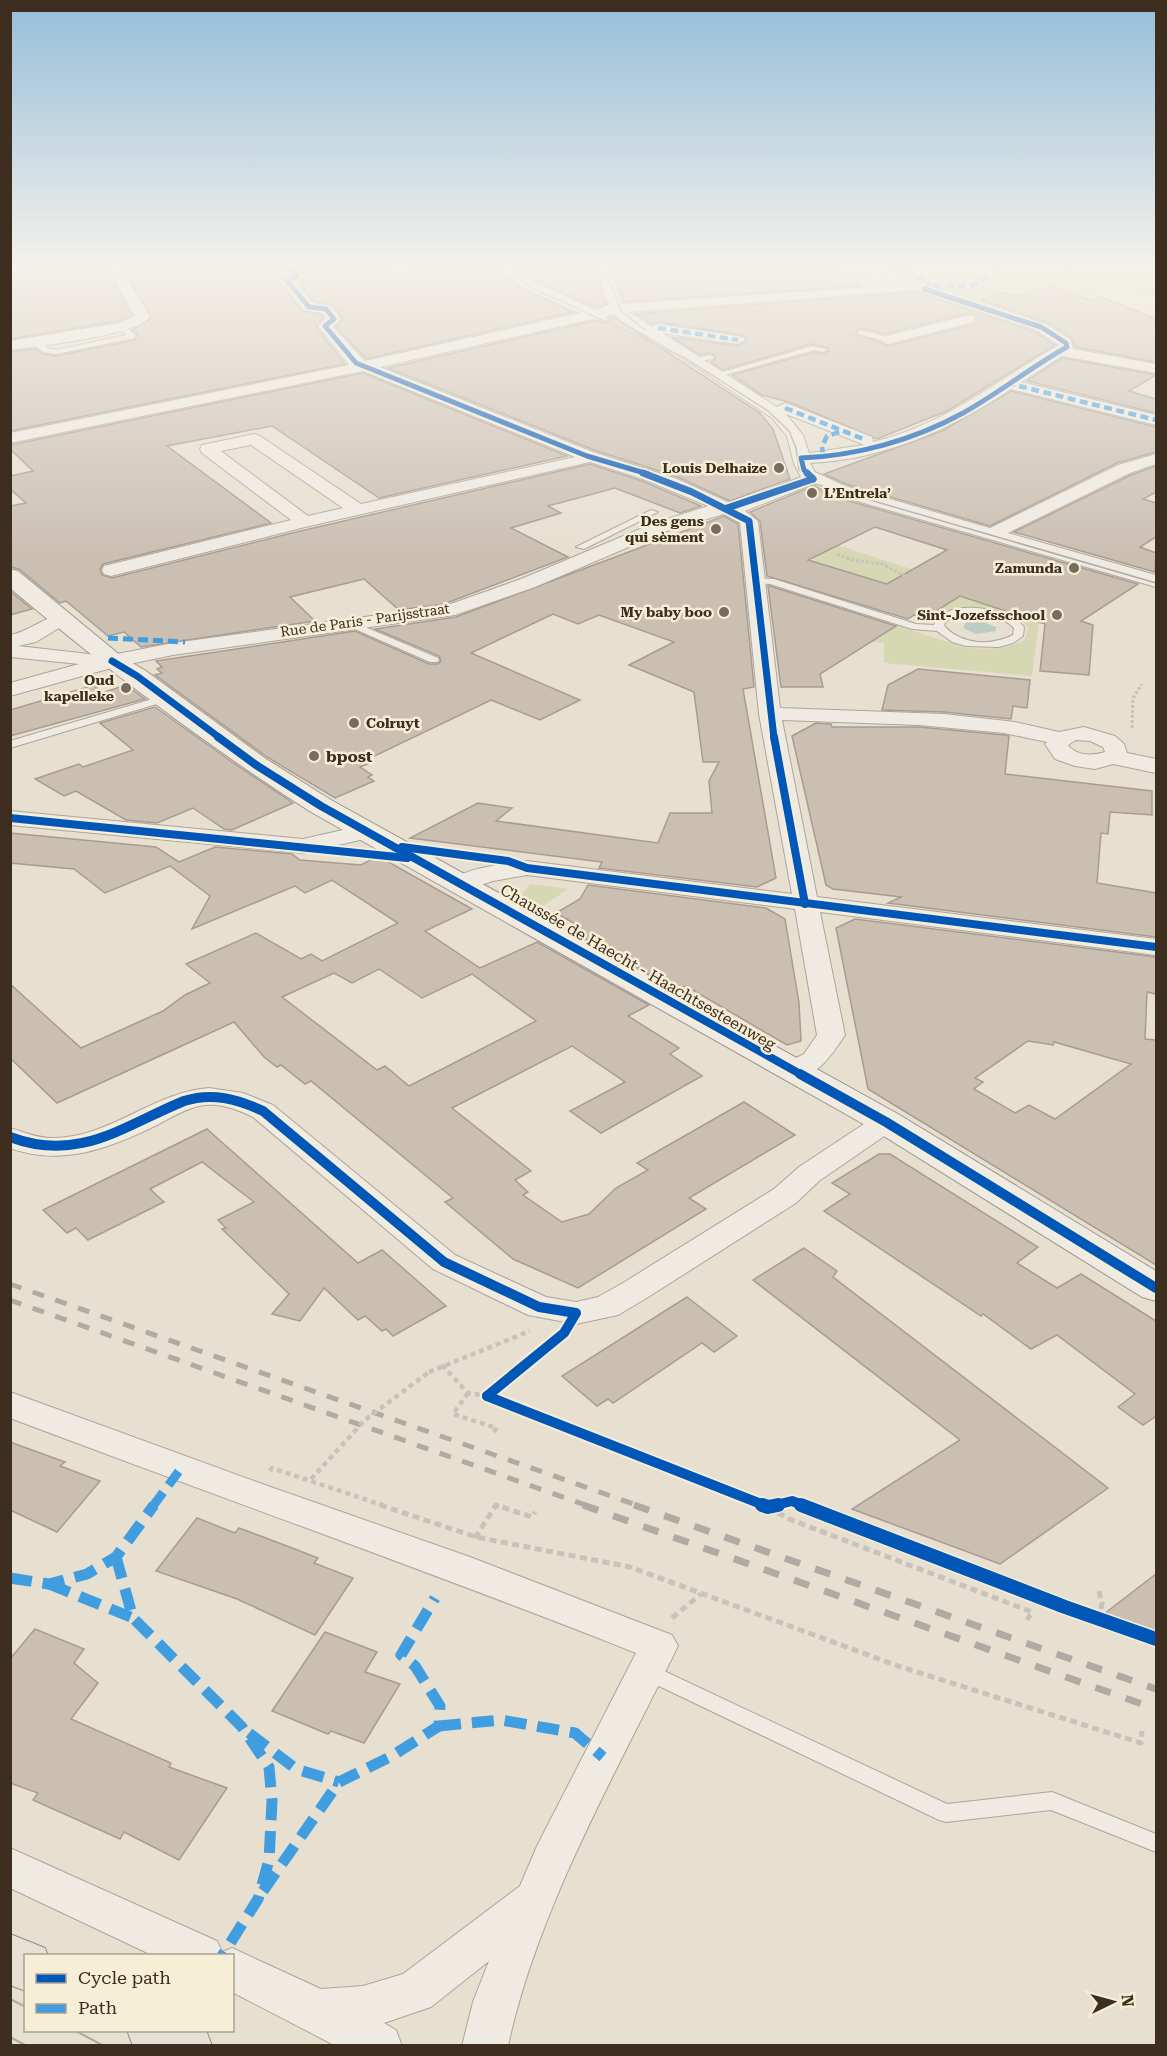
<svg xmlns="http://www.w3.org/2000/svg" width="1167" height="2056" viewBox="0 0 1167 2056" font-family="'Roboto Serif',serif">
  <rect width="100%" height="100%" fill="#e7e0d1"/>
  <g fill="#d6d7b3">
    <polygon points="882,267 1156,267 1156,295 1119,288 1058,299 1003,290 975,298"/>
    <path d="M834 544 985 593 973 601 1008 612C991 608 975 605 958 608 949 609 942 614 934 613L948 604 813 563 815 554Z"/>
    <path d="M841 608 967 648C987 649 1006 650 1024 640L1029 628 1016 615 1039 623 1032 676 884 663V643L858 641 838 610Z"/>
    <polygon points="530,884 568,889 543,906 521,895"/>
  </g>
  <polygon fill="#bcccc2" points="979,620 996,627 996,631 976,634 963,628 966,622"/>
  <g fill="#cbbfb2" stroke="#a89c90" stroke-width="1.5" fill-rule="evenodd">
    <polygon points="10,267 105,267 132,315 118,321 10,339"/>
    <polygon points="123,267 281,267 286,274 278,282 302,311 321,315 323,318 316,327 345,364 10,431 10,352 36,349 43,354 56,356 135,340 137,334 132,330 151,319"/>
    <polygon points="300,267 390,267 390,275 436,267 443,270 495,267 523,290 573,312 366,359 336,327 343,319 333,305 314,301 299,283 304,279"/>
    <polygon points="516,267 594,267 606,304 596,308 535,280"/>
    <polygon points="612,267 827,267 845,275 860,286 624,302"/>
    <polygon points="1051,287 1089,300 1102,297 1156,319 1156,362 1075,347 1072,338 1047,322 981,300 1002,292 1015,296"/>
    <path d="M917 292 1035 332 1055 345 947 411 877 439 792 403 762 395 732 375 815 352 824 354 829 351 828 348 811 344 723 370 711 362 715 360V355L709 353 700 355 672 337 738 346 747 341 743 335 658 322 652 324 635 314ZM968 313 976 315 975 324 889 346 855 333 862 328 885 334Z"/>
    <polygon points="614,317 760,413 773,429 790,479 730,501 678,477 594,450 388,368 593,321 607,323 609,318"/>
    <polygon points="1062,358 1156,375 1129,391 1156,399 1156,413 1027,381"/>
    <polygon points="363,373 567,456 379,498 272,426 167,446 271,523 103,564 100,569 102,575 112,578 292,533 590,464 642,481 701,506 680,513 615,488 548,506 561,513 511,528 568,557 444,604 399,610 364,579 290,597 315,621 141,647 124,632 108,636 66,601 60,603 19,569 10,567 10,506 26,503 10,489 10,476 33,471 10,449 10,445"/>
    <polygon points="1011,391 1156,427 1156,452 1117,463 990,526 846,484 824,474 942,431"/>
    <polygon points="1156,466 1156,492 1143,499 1156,503 1156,537 1140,547 1156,553 1155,572 1014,532 1131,475"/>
    <path d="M813 486 832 496 1138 584 1081 621 1093 625 1089 675 1040 671 1045 624 960 596 925 618 914 615 908 619 767 576 760 521 750 512ZM875 527 947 550 887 584 808 560Z"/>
    <polygon points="724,516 738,524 754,687 743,689 776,878 757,887 599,868 602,862 410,838 478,803 512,808 496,821 658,843 670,813 712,813 709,781 719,762 703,762 694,692 629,665 674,642 599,615 578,624 553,614 471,653 580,700 540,720 491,700 364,761 370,763 360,767 372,775 368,777 374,781 335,798 267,757 155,675 162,673 157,669 162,667 156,661 355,631 429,664 438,664 441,661 439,656 375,629 456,617"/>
    <polygon points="768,586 770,586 896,626 820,674 823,687 781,687"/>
    <polygon points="10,591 32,609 10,615"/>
    <polygon points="918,669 1030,680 1027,708 1013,706 1011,719 944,712 882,710 888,685"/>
    <polygon points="94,685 102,693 126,685 145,699 10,736 10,710"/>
    <polygon points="155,707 232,762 293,803 232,830 224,829 193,808 157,823 126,820 76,791 64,796 35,779 79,764 83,767 133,750 100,723"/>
    <polygon points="816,723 831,724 832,727 919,727 1004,735 1009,736 1005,774 1152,791 1152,815 1110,812 1108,834 1101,833 1097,883 1156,893 1156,937 888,903 901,897 833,889 826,885 792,736"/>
    <path d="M10 833 156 847 179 862 215 847 292 854 300 860 361 865 378 856 472 909 425 931 480 968 537 942 649 1005 628 1016 679 1048 670 1054 702 1076 601 1133 570 1111 625 1082 572 1046 452 1108 531 1171 515 1180 528 1192 523 1195 562 1222 589 1214 616 1188 648 1170 637 1163 744 1102 795 1135 689 1198 706 1209 578 1288 513 1259 445 1202 453 1198 311 1081 305 1084 281 1065 277 1067 264 1057 234 1022 57 1103 10 1058V984L81 1048 163 1011 185 995 210 983 186 964 256 933 301 959 311 954 322 961 398 923 332 880 305 893 295 886 192 929 210 896 170 866 105 893 74 869 10 863ZM379 969 422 998 472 974 536 1021 409 1086 385 1066 377 1070 282 997 334 973 352 983Z"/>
    <polygon points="588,885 766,908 785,919 799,1003 801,1041 787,1045 686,986 678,990 568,929 577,925 556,913 580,899"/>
    <path d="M855 919 1156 957V994L1147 992 1145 1039 1156 1040V1265L868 1089 836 928ZM1028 1041 1053 1045 1054 1042 1131 1064 1055 1119 1029 1105 1015 1113 974 1089 983 1082 975 1078Z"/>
    <polygon points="207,1129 358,1263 382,1250 446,1306 393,1336 386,1329 382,1331 365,1316 358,1320 324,1288 300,1321 272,1314 289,1294 222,1229 226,1228 218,1220 254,1202 202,1162 150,1189 164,1202 88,1240 76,1228 67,1233 43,1210"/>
    <polygon points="879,1154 890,1154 1038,1247 1017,1263 1057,1288 1081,1274 1156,1321 1156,1416 1143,1425 1118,1407 1135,1394 1057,1335 1031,1349 983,1314 981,1316 824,1211 850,1194 832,1183"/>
    <polygon points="804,1248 837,1271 833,1277 1108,1488 1000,1564 852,1509 960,1440 753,1280"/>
    <polygon points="687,1297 737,1336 714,1352 702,1343 613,1403 608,1399 597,1406 562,1376"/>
    <polygon points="10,1442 65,1462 60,1466 100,1481 57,1532 10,1510"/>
    <polygon points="197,1518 235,1533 239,1528 287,1546 318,1558 314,1563 353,1578 315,1635 237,1599 156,1571"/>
    <polygon points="1156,1574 1156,1633 1104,1614"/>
    <polygon points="35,1629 84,1649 74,1663 98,1683 71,1719 171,1763 169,1767 227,1788 179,1860 124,1832 120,1839 33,1800 38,1793 10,1783 10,1659"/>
    <polygon points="325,1632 377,1652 365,1672 400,1684 364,1743 331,1731 328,1734 272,1711"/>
  </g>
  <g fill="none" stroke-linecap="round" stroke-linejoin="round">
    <polyline stroke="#c5bcae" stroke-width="15" stroke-dasharray="15 8" stroke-linecap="butt" points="969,319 983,315"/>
    <g stroke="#ada599" stroke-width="2">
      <g id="lane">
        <polygon points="121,325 135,334 135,338 56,354 43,352 32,342 39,340 48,348 56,350 126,335 117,327"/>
        <polygon points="861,330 891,338 892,340 888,342 858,334 857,332"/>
        <polygon points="812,346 827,350 823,352 815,350 717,377 713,375"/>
        <polygon points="710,355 714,357 713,359 693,362 689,360"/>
        <polygon points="651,510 658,512 584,549 576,547"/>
        <path d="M754 578 774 579 916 624 934 625C944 598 1007 606 1024 627L1023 636 1013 643 999 647 966 646 952 642 937 631 912 629 770 584 751 583 749 581ZM977 613C991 615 1003 617 1014 628L1013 635C991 646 963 645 945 627L944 624 951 617Z"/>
        <polygon points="351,621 438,658 439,660 438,662 430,662 348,626 348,622"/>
        <polygon points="166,695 171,698 170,700 10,748 10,741"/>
        <polygon points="647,1663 947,1804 1052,1792 1156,1834 1156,1852 1051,1810 946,1822 939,1820 640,1677 637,1671 640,1665"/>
      </g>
    </g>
    <g stroke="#ada599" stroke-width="2">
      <g id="street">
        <path d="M107 267H120L150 317C135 336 38 346 10 350V341L119 323 135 316Z"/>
        <path d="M283 267H297L302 273V279L295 282 313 303 331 306 341 319 333 327 365 361 580 313 524 288 497 267H512L534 282 596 310 609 305 596 267H610L622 304 902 285 886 279 880 284 829 267 858 269 857 267H877L1046 324 1071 340 1073 349 1156 364V373L1062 356 1021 382 1156 415V425L1011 389C952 429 883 460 810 463L815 472 845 486 990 528 1118 465 1156 454V464L1130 473 1008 533 1156 575V587L833 494 813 484 745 511 758 521 780 708 944 714 1015 722 1059 732 1084 727 1115 736 1124 744 1127 753 1156 759V773L1113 764 1095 769 1075 766 1055 759 1045 744 1047 742 1004 733 919 725 782 720 817 897 1156 939V955L820 912 845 1035C830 1057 813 1085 782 1077L778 1071 782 1065 804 1054 817 1035 795 909 527 875 493 881 461 891 452 889 449 884C460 867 507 864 527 861L792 894 759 714 740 523 724 514 664 532 535 587 455 615 173 655 115 667 10 696V683L79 664 10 657V635C30 632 50 611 69 616L72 620 36 642 18 646 107 656 173 643 445 606 521 579 652 524 708 506 643 479 590 462 305 527 111 576 104 574 102 570 104 566 291 520 202 453 200 449 202 445 254 434 260 436 361 504 575 457 363 371 10 443V433L349 365 318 326 326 318 322 313 304 310 280 281 289 275ZM917 290 1036 330 1059 345C993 382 949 423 873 442L872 437 791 405 785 403 777 407 662 333 738 344 745 340 743 337 658 324 652 327 628 312ZM615 314 620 320 674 352 772 418 787 436 794 464 801 477 741 501 730 503 677 479 593 452 380 367 593 319 607 321V316ZM786 414 860 443 864 445 809 453 803 435ZM251 445 343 508 308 516 221 451ZM1076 740 1090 741 1103 747 1105 752C1093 756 1076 756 1068 745Z"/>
        <polygon points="969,315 974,316 974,322 888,344 881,340 883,337"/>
        <polygon points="10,811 303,839 365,825 373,827 377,832 373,837 303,853 10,825"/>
        <path d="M209 1088 243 1093 273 1105 455 1255 546 1297 576 1302 598 1297 623 1283 774 1189 799 1167 876 1116 886 1113 896 1116 900 1122 896 1128 819 1181 796 1203 645 1299 618 1315 576 1324 528 1315 433 1269 253 1117C236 1109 219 1102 199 1106 185 1109 170 1118 157 1125 110 1148 62 1167 10 1148V1128C24 1132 37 1138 51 1138 109 1139 153 1092 209 1088Z"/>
        <path d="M10 1392 265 1485 470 1557 672 1635 678 1646C617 1771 537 1910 508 2046H462L473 2002 489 1961 431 2007 384 2023 396 2030 402 2046H336L232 1992V1956H154L10 1888V1848L217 1941 222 1952 232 1948 321 1989 363 1986 403 1974 520 1886 537 1846 636 1653C429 1571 219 1497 10 1418Z"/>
      </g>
    </g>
    <g stroke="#9c958a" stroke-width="2">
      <path id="secondary" d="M10 569 18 571 121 656 146 671 266 759 331 800 898 1114 1156 1271V1301L1142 1297 874 1130 311 812C206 745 106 669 10 588Z"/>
    </g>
    <g stroke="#928b80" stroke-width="2">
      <g id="primary">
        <polygon points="10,1934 45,1948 48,1956 26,1956 26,1991 10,1985"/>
        <polygon points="127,2030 206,2030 212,2046 133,2046"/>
      </g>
    </g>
    <g stroke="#c8c2b9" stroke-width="2" stroke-dasharray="2 1.5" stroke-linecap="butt">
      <polyline points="993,290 1076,267"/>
      <polyline points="1135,292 1156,288"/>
      <polyline points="830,334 845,329"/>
    </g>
    <g stroke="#c8c2b9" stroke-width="3" stroke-dasharray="3 2" stroke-linecap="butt">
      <polyline points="837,554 852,560 882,564 909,578 938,582 963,593"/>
      <polyline points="52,579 90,569"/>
      <polyline points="62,587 92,580"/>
      <polyline points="1132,728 1133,698 1142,684"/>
    </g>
    <g stroke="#c8c2b9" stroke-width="4.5" stroke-dasharray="5 4" stroke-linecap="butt">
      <polyline points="442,1365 468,1393 487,1396 560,1336"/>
      <polyline points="429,1372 530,1331"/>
      <polyline points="468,1393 453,1414 497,1428 493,1432"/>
      <polyline points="270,1471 272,1468 385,1506"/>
      <polyline points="495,1506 499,1506"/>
    </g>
    <g stroke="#c8c2b9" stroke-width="5" stroke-dasharray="7 4.5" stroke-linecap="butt">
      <polyline points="380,1505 476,1537 630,1567 898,1666 1141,1743 1142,1731"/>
      <polyline points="768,1507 789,1519 1032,1612 1027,1620"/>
      <polyline points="475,1538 496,1505 532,1517 535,1512"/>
      <polyline points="1099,1591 1102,1603 1099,1619"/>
      <polyline points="672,1618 701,1594"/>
    </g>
    <use href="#lane" fill="#efebe3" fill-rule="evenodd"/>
    <use href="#street" fill="#efebe3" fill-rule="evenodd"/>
    <use href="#secondary" fill="#efebe3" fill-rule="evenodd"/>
    <use href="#primary" fill="#e6e1d4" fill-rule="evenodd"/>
    <g stroke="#afaaa2" stroke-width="1.5">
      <polyline points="502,267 528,286 685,358 768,411 789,431 796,448 799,470 815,484 1156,583"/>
      <polyline points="604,267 621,311 645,330"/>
    </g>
    <g stroke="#afaaa2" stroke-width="2">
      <polyline points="10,1999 26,2007"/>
      <polyline points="74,2030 104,2046"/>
      <polyline points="10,2037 27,2046"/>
    </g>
    <g stroke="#afaaa2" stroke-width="5" stroke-dasharray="12 12" stroke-linecap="butt">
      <polyline points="10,1284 639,1506"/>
      <polyline points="10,1300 588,1506"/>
    </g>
    <g stroke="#afaaa2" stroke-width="7" stroke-dasharray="16 16" stroke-linecap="butt">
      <polyline points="583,1505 1156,1709"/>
      <polyline points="634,1505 1156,1689"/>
    </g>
    <polyline stroke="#c8c2b9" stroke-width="4.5" stroke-dasharray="5 4" stroke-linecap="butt" points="311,1479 365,1420 429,1372"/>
    <g stroke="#3f9de0" stroke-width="4.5" stroke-dasharray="8 4.5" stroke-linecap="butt">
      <polyline points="894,267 928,282 929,288"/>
      <polyline points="933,286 971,286 1006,267"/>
      <polyline points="658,328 738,340"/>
      <polyline points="1007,383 1156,420"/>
      <polyline points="785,408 866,440"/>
      <polyline points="823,455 822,447 827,436 843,431"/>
    </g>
    <polyline stroke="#3f9de0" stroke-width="5" stroke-dasharray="10 5" stroke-linecap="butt" points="108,638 185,642"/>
    <polyline stroke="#3f9de0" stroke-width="9" stroke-dasharray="17 9" stroke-linecap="butt" points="153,1506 182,1467"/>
    <g stroke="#3f9de0" stroke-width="11" stroke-dasharray="22 11" stroke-linecap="butt">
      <polyline points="116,1557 133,1618 242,1727 269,1767 272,1801 269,1860 258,1899 222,1956"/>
      <polyline points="10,1578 49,1584 87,1574 116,1557 154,1505"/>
      <polyline points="49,1584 133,1618"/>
      <polyline points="439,1726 501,1720 575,1733 603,1757"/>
      <polyline points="249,1733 296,1769 339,1782"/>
      <polyline points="263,1891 339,1782 392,1756 439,1726 440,1706 415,1666 401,1655 435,1598"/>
    </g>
    <g stroke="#f7eed8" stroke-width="8">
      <g id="cycleway-far4">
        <polyline points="289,267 297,276 287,281 309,307 326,309 334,319 325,326 356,363 587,456 648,474"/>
        <path d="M808 474 804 470 801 458C856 456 914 440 963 413 999 393 1031 367 1067 347L1066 343 1041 327 924 289"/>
      </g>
    </g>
    <g stroke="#f7eed8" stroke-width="10">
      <g id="cycleway-far3">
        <polyline points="643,473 692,492 749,521 774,738"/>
        <polyline points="807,473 813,479"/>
        <polyline points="727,508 813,479"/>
        <polyline points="112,661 137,676 220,738"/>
      </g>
    </g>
    <g stroke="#f7eed8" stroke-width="12">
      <g id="cycleway-far2">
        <polyline points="218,737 256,765 321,806 802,1075"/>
        <polyline points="774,737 805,904"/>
        <polyline points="10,818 407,858"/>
        <polyline points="402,847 508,861 527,868 1156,947"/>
      </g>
    </g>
    <g stroke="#f7eed8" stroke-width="14">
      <g id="cycleway-far1">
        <polyline points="800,1074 886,1122 1156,1288"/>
        <path d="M10 1137C79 1163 123 1126 184 1101 212 1092 237 1099 263 1111L444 1262 539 1307 576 1313 564 1333 487 1396"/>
        <polyline points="487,1396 766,1506"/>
        <polyline points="772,1506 792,1501 805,1506"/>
      </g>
    </g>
    <g stroke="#f7eed8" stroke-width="17">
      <g id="cycleway">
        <polyline points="762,1505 768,1507 778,1505"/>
        <polyline points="801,1505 1065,1607 1156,1639"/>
      </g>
    </g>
    <use href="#cycleway-far4" stroke="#0057b8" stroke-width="5"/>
    <use href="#cycleway-far3" stroke="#0057b8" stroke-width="7"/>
    <use href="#cycleway-far2" stroke="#0057b8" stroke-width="8"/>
    <use href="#cycleway-far1" stroke="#0057b8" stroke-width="10"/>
    <use href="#cycleway" stroke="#0057b8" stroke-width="14"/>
  </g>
  <linearGradient id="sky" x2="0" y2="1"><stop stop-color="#96bed9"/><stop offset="0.48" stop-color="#f4f1ea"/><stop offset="1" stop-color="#f4f1ea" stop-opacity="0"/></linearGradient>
  <rect width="1167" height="555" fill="url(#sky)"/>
  <g fill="#786c5e" stroke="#f7eed8" stroke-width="2">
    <circle cx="779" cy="468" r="6"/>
    <circle cx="812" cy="493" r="6"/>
    <circle cx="716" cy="529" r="6"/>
    <circle cx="1074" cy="568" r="6"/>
    <circle cx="724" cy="612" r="6"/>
    <circle cx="1057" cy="615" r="6"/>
    <circle cx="126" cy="688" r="6"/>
    <circle cx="354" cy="723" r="6"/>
    <circle cx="314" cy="756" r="6"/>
  </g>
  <g text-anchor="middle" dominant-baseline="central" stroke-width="5" stroke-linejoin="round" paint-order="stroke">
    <g font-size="14" font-weight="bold" fill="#3d2e20" stroke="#f7eed8" text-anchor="end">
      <text x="767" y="468">Louis Delhaize</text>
      <text x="824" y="493" text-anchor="start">L’Entrela’</text>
      <text x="704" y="521">Des gens<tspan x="704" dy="16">qui sèment</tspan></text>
      <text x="1062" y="568">Zamunda</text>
      <text x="712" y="612">My baby boo</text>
      <text x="1045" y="615">Sint-Jozefsschool</text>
      <text x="114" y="680">Oud<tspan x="114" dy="16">kapelleke</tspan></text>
      <text x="366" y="723" text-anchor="start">Colruyt</text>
    </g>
    <g font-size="14" fill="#3d2e20" stroke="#f7eed8">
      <text transform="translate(365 620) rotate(-8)">Rue de Paris - Parijsstraat</text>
    </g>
    <g font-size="16" font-weight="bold" fill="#3d2e20" stroke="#f7eed8" text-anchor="start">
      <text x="326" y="756">bpost</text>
    </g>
    <g font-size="16" fill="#3d2e20" stroke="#f7eed8">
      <text transform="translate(638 967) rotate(30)">Chaussée de Haecht - Haachtsesteenweg</text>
    </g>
  </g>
  <rect width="1167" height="2056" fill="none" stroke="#3d2e20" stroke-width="24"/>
  <rect x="24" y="1954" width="210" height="78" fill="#f7eed8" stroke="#ada18e" stroke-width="1.5"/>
  <rect x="36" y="1974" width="30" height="9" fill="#0057b8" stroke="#ada18e" stroke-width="1.5"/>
  <text x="78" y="1984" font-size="18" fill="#3d2e20">Cycle path</text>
  <rect x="36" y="2004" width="30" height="9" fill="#3f9de0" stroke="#ada18e" stroke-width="1.5"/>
  <text x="78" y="2014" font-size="18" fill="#3d2e20">Path</text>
  <g transform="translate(1113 2002) rotate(85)" stroke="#f7eed8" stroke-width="4.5" paint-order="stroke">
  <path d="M0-4.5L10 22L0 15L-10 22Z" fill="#3d2e20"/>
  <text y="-9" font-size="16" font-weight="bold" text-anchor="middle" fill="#3d2e20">N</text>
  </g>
</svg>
